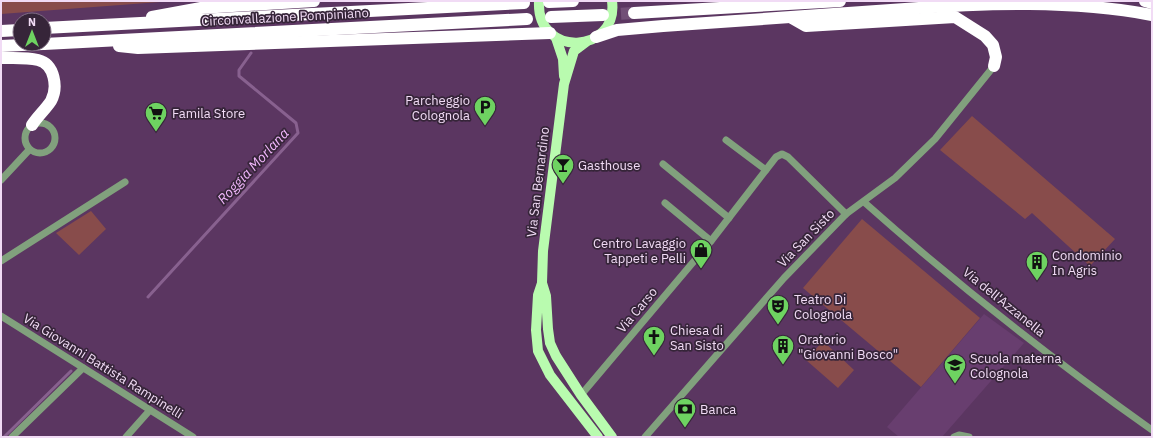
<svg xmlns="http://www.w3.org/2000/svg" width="1153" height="438" viewBox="0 0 1153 438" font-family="'IBM Plex Sans',sans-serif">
  <rect width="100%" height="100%" fill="#5b3661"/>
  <polygon fill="#683e6f" points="984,314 1024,343 942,437 899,437 887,427"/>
  <g fill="#884c4b">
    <polygon points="1,1 158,1 160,2 1,14"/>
    <polygon points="972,116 1115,239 1090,266 1032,213 1025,219 940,150"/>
    <polygon points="91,211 106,229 79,255 56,233"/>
    <polygon points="862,219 980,318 921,387 803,288"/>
    <polygon points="823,341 854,370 838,388 806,360"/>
  </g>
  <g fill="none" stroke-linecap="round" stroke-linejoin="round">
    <g stroke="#88618f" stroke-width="3">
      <polyline points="148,297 298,133 296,123 239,76 239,70 251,53"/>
      <polyline points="4,437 71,371"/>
    </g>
    <polyline stroke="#724f77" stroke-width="12" stroke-dasharray="12 6" stroke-linecap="butt" points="603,15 634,13"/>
    <g stroke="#81a17d" stroke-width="7">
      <circle cx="40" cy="138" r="15"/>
      <polyline points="726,140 766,170"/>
      <polyline points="663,164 729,218"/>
      <polyline points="1,180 29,150"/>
      <path d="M864 202C955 283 1052 359 1152 430"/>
      <polyline points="665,203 711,241"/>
      <polyline points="1,261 125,182"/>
      <polyline points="1,316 193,437"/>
      <polyline points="581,395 711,241 776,157 782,154 788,157 846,214"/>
      <polyline points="12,437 83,368"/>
      <polyline points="126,437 150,410"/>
      <polyline points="645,437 784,278 846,214 895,178 935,139 994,66"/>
      <polyline points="954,437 959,435 969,437"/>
    </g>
    <g stroke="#b9fbaf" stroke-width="10">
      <path d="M539 1C536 59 619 54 612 1"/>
      <polyline points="556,38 563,59 564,76"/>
      <polyline points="586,42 574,51 564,84 543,251 542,283 546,296 548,329 550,343 556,356 581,395 612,437"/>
      <polyline points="542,283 538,295 536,330 538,351 550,375 598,437"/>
    </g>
    <g stroke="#fff" stroke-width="12">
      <polyline points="1145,1 1152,3"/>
      <polyline points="549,2 573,1"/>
      <polyline points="634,13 840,1"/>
      <polyline points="152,17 201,8 314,1"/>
      <polyline points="551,17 603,15"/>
      <polyline points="792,18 806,26 955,17 985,36 993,45 996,57 994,66"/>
      <polyline points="44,28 524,3"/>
      <polyline points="1,31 20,30"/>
      <path d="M596 37 617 30 663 26C743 21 824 15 905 9 986 3 1072 0 1152 15"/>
      <polyline points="44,44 527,19"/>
      <polyline points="1,46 43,44"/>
      <polyline points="119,46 138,48 550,33"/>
      <path d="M1 58C13 58 26 57 38 60 55 64 58 88 51 101 45 110 37 117 32 125"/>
    </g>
  </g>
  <defs>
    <g id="parking-pin" transform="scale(1.15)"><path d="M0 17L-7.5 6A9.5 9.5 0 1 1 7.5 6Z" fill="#6ed361" stroke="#362539"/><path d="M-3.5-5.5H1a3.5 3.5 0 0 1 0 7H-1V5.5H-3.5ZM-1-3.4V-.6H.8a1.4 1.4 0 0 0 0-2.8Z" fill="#111"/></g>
    <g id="supermarket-pin" transform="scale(1.15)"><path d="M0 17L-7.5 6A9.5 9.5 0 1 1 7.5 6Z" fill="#6ed361" stroke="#362539"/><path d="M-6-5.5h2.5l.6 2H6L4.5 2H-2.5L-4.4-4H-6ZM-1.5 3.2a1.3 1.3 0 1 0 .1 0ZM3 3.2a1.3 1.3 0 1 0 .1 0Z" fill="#111"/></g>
    <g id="bar-pin" transform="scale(1.15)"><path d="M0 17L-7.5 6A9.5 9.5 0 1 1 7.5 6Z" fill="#6ed361" stroke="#362539"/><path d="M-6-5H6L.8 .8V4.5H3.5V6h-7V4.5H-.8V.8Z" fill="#111"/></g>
    <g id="shop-pin" transform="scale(1.15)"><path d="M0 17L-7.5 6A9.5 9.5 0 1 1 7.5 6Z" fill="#6ed361" stroke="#362539"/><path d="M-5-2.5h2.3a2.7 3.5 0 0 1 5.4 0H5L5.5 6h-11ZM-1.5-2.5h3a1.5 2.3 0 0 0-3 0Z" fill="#111"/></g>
    <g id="building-pin" transform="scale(1.15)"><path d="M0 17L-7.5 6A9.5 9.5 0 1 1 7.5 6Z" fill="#6ed361" stroke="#362539"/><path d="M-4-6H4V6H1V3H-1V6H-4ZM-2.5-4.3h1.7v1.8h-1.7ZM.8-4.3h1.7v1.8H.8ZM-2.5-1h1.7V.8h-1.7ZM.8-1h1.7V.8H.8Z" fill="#111"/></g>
    <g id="theatre-pin" transform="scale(1.15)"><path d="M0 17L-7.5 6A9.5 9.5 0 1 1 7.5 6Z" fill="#6ed361" stroke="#362539"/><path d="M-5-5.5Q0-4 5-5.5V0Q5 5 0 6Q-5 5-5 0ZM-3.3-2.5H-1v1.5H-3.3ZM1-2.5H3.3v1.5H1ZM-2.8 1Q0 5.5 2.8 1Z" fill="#111"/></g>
    <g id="church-pin" transform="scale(1.15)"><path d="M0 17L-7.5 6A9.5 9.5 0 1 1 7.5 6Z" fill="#6ed361" stroke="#362539"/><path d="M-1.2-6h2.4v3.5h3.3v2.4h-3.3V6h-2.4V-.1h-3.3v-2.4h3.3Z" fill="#111"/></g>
    <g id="school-pin" transform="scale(1.15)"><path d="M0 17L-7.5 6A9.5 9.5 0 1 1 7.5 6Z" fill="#6ed361" stroke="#362539"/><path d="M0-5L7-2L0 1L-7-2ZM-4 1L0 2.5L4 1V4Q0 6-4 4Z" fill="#111"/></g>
    <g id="bank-pin" transform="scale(1.15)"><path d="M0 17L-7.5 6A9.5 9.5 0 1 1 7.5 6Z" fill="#6ed361" stroke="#362539"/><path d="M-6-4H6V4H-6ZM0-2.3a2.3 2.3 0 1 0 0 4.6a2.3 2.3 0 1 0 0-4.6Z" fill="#111"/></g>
  </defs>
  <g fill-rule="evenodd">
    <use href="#parking-pin" x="485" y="107"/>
    <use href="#supermarket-pin" x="156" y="113"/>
    <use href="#bar-pin" x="563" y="165"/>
    <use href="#shop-pin" x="701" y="250"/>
    <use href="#building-pin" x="1037" y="262"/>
    <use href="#theatre-pin" x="778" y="306"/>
    <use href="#church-pin" x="654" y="337"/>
    <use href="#building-pin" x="783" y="346"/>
    <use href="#school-pin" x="955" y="365"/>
    <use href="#bank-pin" x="685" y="409"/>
  </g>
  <g text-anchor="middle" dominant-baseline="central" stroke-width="3.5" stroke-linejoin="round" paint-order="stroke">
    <g font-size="13" fill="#f1dbf5" stroke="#362539">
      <text transform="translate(285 17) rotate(-3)">Circonvallazione Pompiniano</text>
      <text transform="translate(538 182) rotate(-83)">Via San Bernardino</text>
      <text transform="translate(806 238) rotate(-46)">Via San Sisto</text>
      <text transform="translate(1004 302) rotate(39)">Via dell'Azzanella</text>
      <text transform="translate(637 310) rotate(-50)">Via Carso</text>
      <text transform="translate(103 366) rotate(32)">Via Giovanni Battista Rampinelli</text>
    </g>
    <g font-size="13" fill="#f1dbf5" stroke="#362539" text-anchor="start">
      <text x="470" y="100" text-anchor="end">Parcheggio<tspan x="470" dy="15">Colognola</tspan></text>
      <text x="172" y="113">Famila Store</text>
      <text x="578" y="165">Gasthouse</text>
      <text x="686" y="243" text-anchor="end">Centro Lavaggio<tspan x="686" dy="15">Tappeti e Pelli</tspan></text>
      <text x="1052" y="255">Condominio<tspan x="1052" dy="15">In Agris</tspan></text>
      <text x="794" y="299">Teatro Di<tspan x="794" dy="15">Colognola</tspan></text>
      <text x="670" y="330">Chiesa di<tspan x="670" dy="15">San Sisto</tspan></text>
      <text x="798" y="339">Oratorio<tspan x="798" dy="15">"Giovanni Bosco"</tspan></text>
      <text x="970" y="358">Scuola materna<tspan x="970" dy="15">Colognola</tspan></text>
      <text x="700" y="409">Banca</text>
    </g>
    <g font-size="14" font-style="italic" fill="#f0b6fb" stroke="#362539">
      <text transform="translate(253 166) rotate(-47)">Roggia Morlana</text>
    </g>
  </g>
  <rect width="1153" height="438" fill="none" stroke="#f1dbf5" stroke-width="4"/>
  <g transform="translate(32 32)"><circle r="19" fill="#362539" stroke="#816e84"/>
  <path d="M0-3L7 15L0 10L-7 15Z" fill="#6ed361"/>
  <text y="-6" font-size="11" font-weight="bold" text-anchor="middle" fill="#f1dbf5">N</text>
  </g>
</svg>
